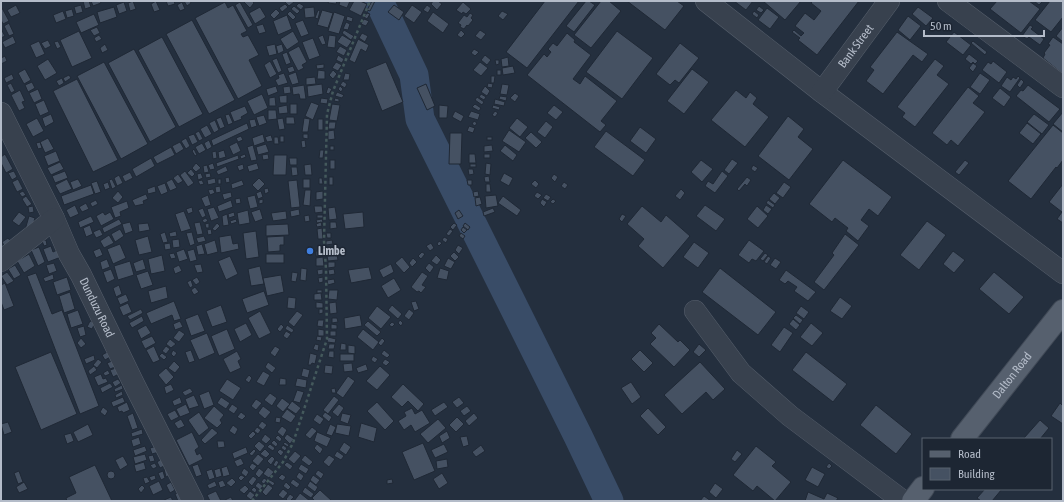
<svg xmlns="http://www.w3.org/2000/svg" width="1064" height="502" viewBox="0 0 1064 502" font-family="'Asap Condensed',sans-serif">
  <rect width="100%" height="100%" fill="#242f3e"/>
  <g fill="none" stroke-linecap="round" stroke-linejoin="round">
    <polyline stroke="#394c67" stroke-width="29" points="379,1 414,75 420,119 578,436 609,501"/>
  </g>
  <g fill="#455162" stroke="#1f2835">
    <polygon points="83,1 89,1 91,7 85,9"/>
    <polygon points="91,1 100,1 101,3 93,6"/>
    <polygon points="133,1 136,9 130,11 128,3"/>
    <polygon points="156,1 160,10 154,12 151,4"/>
    <polygon points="166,1 174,1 175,4 168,6"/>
    <polygon points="184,1 190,1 191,3 187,6"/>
    <polygon points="245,1 252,1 254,3 250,8 244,2"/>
    <polygon points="286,1 293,1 294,2 289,6 285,2"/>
    <polygon points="329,1 337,1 336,4 328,3"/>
    <polygon points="340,1 350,1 347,8 339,5"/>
    <polygon points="354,1 360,1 367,4 361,16 349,10"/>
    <polygon points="372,1 375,1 370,11 367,10"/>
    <polygon points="433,1 438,1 442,4 437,10 431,4"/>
    <polygon points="545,1 579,1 527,68 506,52"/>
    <polygon points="586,1 589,1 595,5 574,32 566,26"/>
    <polygon points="601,1 609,1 621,11 591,48 574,35"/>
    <polygon points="627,1 677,1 684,6 665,30"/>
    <polygon points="734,1 753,1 746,10"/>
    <polygon points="763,1 801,1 785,20"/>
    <polygon points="813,1 859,1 817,55 798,40 800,38 792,32 794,30 801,36 804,33 795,26 805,13 814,20 821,11 811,3"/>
    <polygon points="997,1 1029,1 1040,9 1021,33 990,9"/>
    <polygon points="1034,1 1043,1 1039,5"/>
    <polygon points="1050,1 1063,1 1063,17 1051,32 1035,20"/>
    <polygon points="124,2 127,11 119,14 116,5"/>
    <polygon points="182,2 185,9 180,11 177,5"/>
    <polygon points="225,2 228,8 233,5 247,31 241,34 243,37 248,35 259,55 249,60 262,86 238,99 195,18"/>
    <polygon points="240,2 253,25 248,28 235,5"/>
    <polygon points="463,2 471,9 466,14 463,12 462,14 456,10"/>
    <polygon points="299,3 304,6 301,10 296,6"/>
    <polygon points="285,4 288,7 282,12 279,8"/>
    <polygon points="16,5 20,13 11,17 7,10"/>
    <polygon points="81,5 83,12 76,14 74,7"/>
    <polygon points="394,5 404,12 399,20 388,12"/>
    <polygon points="412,5 422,12 414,23 404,16"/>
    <polygon points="427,5 431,8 428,13 423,10"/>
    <polygon points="294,6 300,11 297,14 291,9"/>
    <polygon points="759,6 764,10 761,13 756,10"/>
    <polygon points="114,7 117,17 100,23 97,12"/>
    <polygon points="260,7 266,17 255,24 249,13"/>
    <polygon points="314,7 315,17 305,18 304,8"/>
    <polygon points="918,7 933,18 926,26 912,14"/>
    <polygon points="2,8 9,21 3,24 1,20 1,9"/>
    <polygon points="767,8 779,17 770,29 758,20"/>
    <polygon points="72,9 74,16 67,18 65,11"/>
    <polygon points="276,9 280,13 274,19 270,15"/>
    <polygon points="318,10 320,11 318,19 315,18"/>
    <polygon points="322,10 333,13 328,28 317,25"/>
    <polygon points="63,11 66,19 56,23 53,15"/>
    <polygon points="290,11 296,17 293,20 287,14"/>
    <polygon points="502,11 508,14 503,20 498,16"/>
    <polygon points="754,11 759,15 757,18 752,14"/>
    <polygon points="334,12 345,16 339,34 328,31"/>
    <polygon points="433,12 449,24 443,33 427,21"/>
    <polygon points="367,13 370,14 367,19 364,17"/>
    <polygon points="470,13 473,15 471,18 473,20 468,26 467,25 464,29 460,27 461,25 458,23 464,15 467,17"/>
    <polygon points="94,14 99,25 81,33 76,22"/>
    <polygon points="287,15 292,29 278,35 273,21"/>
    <polygon points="347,16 353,18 352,22 346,20"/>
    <polygon points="908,16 921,26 910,40 898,30"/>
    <polygon points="364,19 369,21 366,26 361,24"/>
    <polygon points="192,20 235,100 209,114 166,34"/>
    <polygon points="303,20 309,34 301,37 295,23"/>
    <polygon points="346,22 350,24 348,30 343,29"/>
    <polygon points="9,23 14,34 9,36 4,26"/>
    <polygon points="263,24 266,32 259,34 256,26"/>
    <polygon points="1030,25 1033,27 1031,29 1044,39 1040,45 1029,37 1027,39 1022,36"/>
    <polygon points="97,27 100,33 94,36 90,30"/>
    <polygon points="1063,27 1063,42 1056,36"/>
    <polygon points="1,29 5,36 1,38"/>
    <polygon points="344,30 354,36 351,40 342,33"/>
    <polygon points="461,30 465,34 461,38 457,35"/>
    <polygon points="480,30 486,34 481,40 475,36"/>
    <polygon points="79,31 92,58 72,67 60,40"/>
    <polygon points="293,31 299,42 287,50 280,39"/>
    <polygon points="617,31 653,58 622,99 586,72"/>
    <polygon points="897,32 928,54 922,62 913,55 883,94 866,81 874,70 870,67"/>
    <polygon points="954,32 971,45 963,55 946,42"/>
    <polygon points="362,33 368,36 365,42 359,38"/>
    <polygon points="567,33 575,40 574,42 591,55 573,79 580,84 585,76 617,101 601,121 606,125 600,132 527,75 544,54 547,57 551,52 548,49 553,43 557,46"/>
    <polygon points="99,35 102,39 96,42 94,38"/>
    <polygon points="323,35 326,44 322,45 318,37"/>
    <polygon points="329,35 336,36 335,48 327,47"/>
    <polygon points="342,35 352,41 347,48 337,42"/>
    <polygon points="13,36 16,43 5,48 2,42"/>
    <polygon points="162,37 203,114 179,127 138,50"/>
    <polygon points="1053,37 1063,44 1063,74 1043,58 1045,54 1044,53 1050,45 1048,44"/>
    <polygon points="313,38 320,56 309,60 302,42"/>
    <polygon points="358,39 369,45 366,52 361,49 355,63 349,60"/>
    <polygon points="48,40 51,46 45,49 41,43"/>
    <polygon points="39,41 45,54 36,58 30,45"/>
    <polygon points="58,41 61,47 57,49 54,42"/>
    <polygon points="973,41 987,52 985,55 971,43"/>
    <polygon points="680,43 699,58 679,83 675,80 670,85 656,74"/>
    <polygon points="105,44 108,50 102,53 100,48"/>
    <polygon points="275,44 277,54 269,56 266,46"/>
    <polygon points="282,44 284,51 278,54 276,46"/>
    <polygon points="299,46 307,62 302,65 304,68 298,71 288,52"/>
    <polygon points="340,46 347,50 344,56 336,52"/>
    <polygon points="134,49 176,127 150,142 108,63"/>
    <polygon points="474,49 479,52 475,56 471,53"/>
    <polygon points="287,52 291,63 286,65 282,54"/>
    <polygon points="969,54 978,61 975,64 973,62 971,64 965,59"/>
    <polygon points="338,55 344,59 342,63 336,60"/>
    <polygon points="485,55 491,60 487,65 481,60"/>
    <polygon points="5,56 7,61 1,64 1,58"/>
    <polygon points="508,57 509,66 502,67 501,59"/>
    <polygon points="277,58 282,71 278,73 272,60"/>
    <polygon points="48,59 57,73 45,80 37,66"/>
    <polygon points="935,59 944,66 937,75 949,84 915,127 902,117 905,113 897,107"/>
    <polygon points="495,60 499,60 499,64 496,65"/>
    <polygon points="270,61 277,74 270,78 264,65"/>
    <polygon points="993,61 1007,72 999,83 982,70 988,62 991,64"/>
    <polygon points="104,62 148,144 121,159 77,76"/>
    <polygon points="336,62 342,65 338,71 332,68"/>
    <polygon points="386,62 403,102 382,111 366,70"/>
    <polygon points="480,62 488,68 481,76 473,70"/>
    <polygon points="973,63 977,66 973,72 969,68"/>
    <polygon points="324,64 324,68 317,69 316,65"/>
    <polygon points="293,66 295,71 289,73 287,68"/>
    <polygon points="513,66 515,73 503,75 502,68"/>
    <polygon points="25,69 31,80 24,84 18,73"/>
    <polygon points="692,69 709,82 684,114 667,101"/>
    <polygon points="318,70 325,71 325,79 317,79"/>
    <polygon points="333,70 337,74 333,79 329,75"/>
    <rect x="497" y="70" width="4" height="5"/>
    <polygon points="296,72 299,83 292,85 288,75"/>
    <polygon points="284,73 288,83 278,86 275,80 279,78 278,75"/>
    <polygon points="345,73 350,74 349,80 343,80"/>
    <polygon points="980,73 990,80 980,94 970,87"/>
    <polygon points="12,74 14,79 6,83 4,78"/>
    <polygon points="69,75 71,78 65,82 63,78"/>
    <polygon points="491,76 495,76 494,83 491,83"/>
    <polygon points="1018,76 1020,78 1010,92 1001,86 1007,77 1011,80 1013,77 1016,79"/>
    <polygon points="315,77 316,84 306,85 306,78"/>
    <polygon points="62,78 64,83 59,86 56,81"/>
    <polygon points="77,79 118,160 93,172 53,91"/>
    <polygon points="1021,79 1024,82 1020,88 1017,85"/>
    <polygon points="343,81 347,84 345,88 340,85"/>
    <polygon points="32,82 35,88 28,92 25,85"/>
    <polygon points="11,83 15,91 11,93 7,85"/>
    <polygon points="488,83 493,84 492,88 487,87"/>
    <polygon points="322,84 323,94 308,97 307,86"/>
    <polygon points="426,84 435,106 427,110 417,88"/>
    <polygon points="502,84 509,85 507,95 500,94"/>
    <polygon points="304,85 306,99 300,99 299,94 293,95 292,87"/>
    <polygon points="1028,85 1060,109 1049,122 1016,96 1021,90 1023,91"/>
    <polygon points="276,86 278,92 268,96 266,89"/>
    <polygon points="290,86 291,93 284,94 283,87"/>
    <polygon points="340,86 343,89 341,92 338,89"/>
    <polygon points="485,86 490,91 487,96 481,92"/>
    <polygon points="328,87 332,89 329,94 326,93"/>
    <polygon points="968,87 979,96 973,103 985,112 958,146 951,140 947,145 932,133"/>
    <polygon points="1000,88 1011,97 1004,107 992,98"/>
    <polygon points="38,89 42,99 34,103 29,93"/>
    <polygon points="20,90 25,101 22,102 25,108 19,111 11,95"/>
    <polygon points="736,90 746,98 750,92 757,98 753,104 769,117 745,147 711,120"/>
    <polygon points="337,92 344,95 342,98 335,96"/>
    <polygon points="515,93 519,96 515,102 510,98"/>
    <polygon points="262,94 268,108 254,115 247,101"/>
    <polygon points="481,94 486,97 484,100 479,97"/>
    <polygon points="287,95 287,103 280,103 279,96"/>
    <polygon points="500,96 507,97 506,101 499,99"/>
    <polygon points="275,97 276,106 269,106 269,98"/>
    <polygon points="477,97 484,102 482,105 475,100"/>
    <polygon points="321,98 328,99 327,104 320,103"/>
    <polygon points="335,98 339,99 339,102 334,101"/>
    <polygon points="495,99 505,102 504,106 494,104"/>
    <polygon points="44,100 49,112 40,116 35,104"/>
    <polygon points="311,102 319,105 313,120 305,116"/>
    <rect x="290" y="104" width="7" height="10"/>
    <polygon points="332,104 340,105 337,121 329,120"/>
    <polygon points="475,104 481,108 479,111 472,107"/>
    <polygon points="287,105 288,113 279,114 278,107"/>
    <polygon points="439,105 448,106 447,118 439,118"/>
    <polygon points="493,105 500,107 499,110 492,108"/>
    <polygon points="554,105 563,112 556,120 547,113"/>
    <polygon points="245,106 248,113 241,117 242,119 234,122 230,112"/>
    <polygon points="268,110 276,110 277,119 268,120"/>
    <polygon points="455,111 464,116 461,122 452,117"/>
    <polygon points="471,111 480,114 478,120 468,117"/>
    <polygon points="495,111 498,113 495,117 492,115"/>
    <polygon points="1063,112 1063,132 1053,124"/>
    <polygon points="51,114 54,122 45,127 42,118"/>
    <polygon points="229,114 233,123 228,125 225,115"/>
    <polygon points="1034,114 1049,125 1042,134 1027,122"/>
    <polygon points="264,115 267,123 259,126 256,117"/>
    <polygon points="788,116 804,129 798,137 813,149 789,180 758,156"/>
    <polygon points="221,117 225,127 220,129 216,119"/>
    <polygon points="286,117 294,117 295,124 286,124"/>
    <polygon points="37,118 44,131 33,137 26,124"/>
    <polygon points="283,118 285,129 279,130 277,119"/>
    <polygon points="304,118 310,119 308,132 302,132"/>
    <polygon points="517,118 528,127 520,137 509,128"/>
    <polygon points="255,119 257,126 251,128 249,120"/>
    <rect x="318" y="119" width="5" height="11"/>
    <polygon points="215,120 219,130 214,133 209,123"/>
    <polygon points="474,121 477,123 475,126 472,124"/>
    <polygon points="546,121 553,127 545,138 537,132"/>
    <polygon points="329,122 336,122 335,129 328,129"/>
    <polygon points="247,123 249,129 213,146 211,140"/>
    <polygon points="1027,123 1041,134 1033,144 1019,133"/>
    <polygon points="207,125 212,134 205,138 200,129"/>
    <polygon points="1053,125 1063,133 1063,160 1057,168 1056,167 1031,199 1008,181"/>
    <polygon points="469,126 475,128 473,133 467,131"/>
    <polygon points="640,127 656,139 646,153 630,141"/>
    <polygon points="334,130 335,139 328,140 328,131"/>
    <polygon points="509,130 526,142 519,152 502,141"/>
    <polygon points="199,131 203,139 199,141 195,133"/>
    <polygon points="606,131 645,160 633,176 594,147"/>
    <polygon points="531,132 542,142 536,148 525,138"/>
    <polygon points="450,133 462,133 461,164 449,164"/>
    <polygon points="194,134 198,142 192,145 188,136"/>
    <polygon points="263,134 265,142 254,146 252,138"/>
    <polygon points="303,134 308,134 308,139 303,138"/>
    <polygon points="271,135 273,141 267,142 265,137"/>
    <polygon points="241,136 243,140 238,142 236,138"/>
    <rect x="280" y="136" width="4" height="6"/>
    <polygon points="274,137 278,137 279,144 274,144"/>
    <rect x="487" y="137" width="5" height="3"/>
    <polygon points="48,138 54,149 45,153 40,142"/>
    <polygon points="186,138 190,146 186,149 181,141"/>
    <polygon points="209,140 212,147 207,150 204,143"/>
    <polygon points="305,140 306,147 302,148 301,141"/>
    <polygon points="40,142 42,148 38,149 36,143"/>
    <polygon points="180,142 184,149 176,154 172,146"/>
    <polygon points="237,142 241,151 233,155 229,146"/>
    <polygon points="202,143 206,150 199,154 195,147"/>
    <polygon points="266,144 269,152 258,155 256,147"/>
    <polygon points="253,145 257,160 251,161 247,147"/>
    <polygon points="492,145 493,151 484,152 484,146"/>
    <polygon points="505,145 517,155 513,161 500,151"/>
    <rect x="330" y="146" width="4" height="4"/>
    <polygon points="171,147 175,155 157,164 153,157"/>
    <polygon points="194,149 197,155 195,156 192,151"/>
    <polygon points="224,150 226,157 219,159 218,152"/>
    <polygon points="320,150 324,150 323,158 319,158"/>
    <polygon points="56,151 60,161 48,166 44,156"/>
    <polygon points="216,151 217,158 213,159 212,152"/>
    <polygon points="5,154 13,169 6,173 1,163 1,157"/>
    <polygon points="245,154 246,157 241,159 240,156"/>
    <polygon points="268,154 269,159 263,160 262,155"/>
    <polygon points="469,154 475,154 476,163 469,163"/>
    <rect x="484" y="154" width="6" height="4"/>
    <polygon points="238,155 239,159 217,167 216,163"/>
    <polygon points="274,155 287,155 286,175 273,175"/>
    <polygon points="151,158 155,166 136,177 132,169"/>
    <polygon points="289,158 297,158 297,165 290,165"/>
    <polygon points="732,159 738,163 729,174 724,170"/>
    <rect x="330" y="160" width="5" height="9"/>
    <polygon points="701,160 713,169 702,182 691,172"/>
    <polygon points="843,160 892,197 878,216 869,209 861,220 869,226 858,241 846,231 848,228 835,218 832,222 809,204"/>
    <polygon points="965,160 969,163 959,175 955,172"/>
    <polygon points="60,162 64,169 51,175 47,168"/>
    <polygon points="196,163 201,168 196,172 192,168"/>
    <polygon points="213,163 215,169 210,170 208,165"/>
    <polygon points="257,163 259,169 249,172 247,166"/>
    <polygon points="486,163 491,164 490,175 485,174"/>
    <polygon points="243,164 244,169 239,171 237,166"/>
    <polygon points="311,164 312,175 305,175 304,165"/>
    <rect x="470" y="164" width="6" height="3"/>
    <polygon points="207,165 209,172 204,173 203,166"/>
    <polygon points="753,165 758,168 755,172 751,169"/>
    <polygon points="226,166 228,171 218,175 216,171"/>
    <polygon points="291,167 297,167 298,175 292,176"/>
    <polygon points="191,169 195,174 192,177 187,173"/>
    <polygon points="468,169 473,169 474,174 469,175"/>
    <polygon points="14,171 17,177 12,180 8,173"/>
    <polygon points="65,171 68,178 55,183 52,176"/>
    <polygon points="185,171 194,183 188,187 180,175"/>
    <polygon points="722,171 728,176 715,193 705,186 708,181 713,184"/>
    <polygon points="130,172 133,178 125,182 122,176"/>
    <polygon points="201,173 203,178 198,180 197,174"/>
    <polygon points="210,173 211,177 206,178 205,174"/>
    <polygon points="504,173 513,178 509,186 500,181"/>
    <polygon points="178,174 183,181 178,184 173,178"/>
    <polygon points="554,174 558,177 555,182 551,178"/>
    <polygon points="119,175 123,183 117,186 114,178"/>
    <polygon points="489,176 490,182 485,182 484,177"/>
    <polygon points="229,177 230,182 226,183 225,178"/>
    <rect x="329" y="177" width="4" height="8"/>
    <polygon points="747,177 751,180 747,186 745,184 739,191 737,189"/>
    <polygon points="215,178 216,183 208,185 207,180"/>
    <polygon points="259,178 265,184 258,191 252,185"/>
    <polygon points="319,178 322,178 323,184 319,184"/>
    <polygon points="18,179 23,189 17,192 12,182"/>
    <polygon points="67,179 72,189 60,194 55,185"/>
    <polygon points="78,179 82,186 73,190 70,182"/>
    <polygon points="112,179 116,187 112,189 109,180"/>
    <polygon points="172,179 177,188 170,191 166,182"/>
    <rect x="218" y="179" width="3" height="5"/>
    <rect x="303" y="179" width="7" height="9"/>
    <polygon points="202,180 204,184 200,185 198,181"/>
    <polygon points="242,180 244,185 232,189 231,184"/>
    <polygon points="297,180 300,207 291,208 288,181"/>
    <polygon points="467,180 472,180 472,185 468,185"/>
    <polygon points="535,180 539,184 536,188 531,184"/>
    <polygon points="97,181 101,192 95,194 91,183"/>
    <polygon points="108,182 110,188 105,190 103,184"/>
    <polygon points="564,182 568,185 565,189 561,186"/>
    <polygon points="784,182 791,187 783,198 776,193"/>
    <polygon points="165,183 168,192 161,195 157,186"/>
    <polygon points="486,184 490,184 491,192 486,192"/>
    <polygon points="1063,184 1063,223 1057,219 1062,212 1049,202"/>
    <polygon points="91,185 94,194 64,205 61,196"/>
    <polygon points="155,186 156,192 148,194 147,189"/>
    <polygon points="220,186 221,192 216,193 215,187"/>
    <polygon points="268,188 269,192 265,194 264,189"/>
    <polygon points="213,189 215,193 210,195 208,190"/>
    <polygon points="681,189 685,193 680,200 675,196"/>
    <polygon points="305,190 311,190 310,206 303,205"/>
    <polygon points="23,191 26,195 22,197 19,193"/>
    <polygon points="118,191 123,197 118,203 112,198"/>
    <polygon points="261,191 263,197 258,199 256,193"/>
    <polygon points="323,191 323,199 316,200 316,192"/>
    <polygon points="478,191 479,196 474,197 473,192"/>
    <polygon points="231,192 232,197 224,200 222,194"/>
    <polygon points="537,192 542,195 538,199 534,196"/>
    <polygon points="774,193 780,198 775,204 769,199"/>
    <polygon points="146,194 148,199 143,201 144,204 135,206 132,200"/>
    <polygon points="546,194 551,197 548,201 543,198"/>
    <polygon points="208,195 211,205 205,207 201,198"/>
    <polygon points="255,195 258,207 250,209 247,197"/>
    <polygon points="496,195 498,206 486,208 485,196"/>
    <polygon points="26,196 32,204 27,207 22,199"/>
    <polygon points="503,196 521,210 517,216 498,203"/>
    <polygon points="480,197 482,204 476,206 475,198"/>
    <polygon points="240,198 241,203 236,204 235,199"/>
    <polygon points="263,199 263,203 259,204 259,200"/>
    <polygon points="542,199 547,202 544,207 540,203"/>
    <polygon points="553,199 556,201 553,204 550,202"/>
    <polygon points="96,200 98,204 92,207 90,203"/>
    <polygon points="231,200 233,207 219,212 217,206"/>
    <polygon points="768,200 775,205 773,208 766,203"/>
    <polygon points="127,201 129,208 120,212 121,216 115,218 111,207"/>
    <polygon points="86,203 89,209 82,212 79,207"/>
    <polygon points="75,205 79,214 70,218 66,210"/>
    <polygon points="705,205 725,219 716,231 696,216"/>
    <polygon points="766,205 772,209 768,214 763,210"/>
    <polygon points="33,206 34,212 29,213 28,207"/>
    <polygon points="314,206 322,206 323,212 315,213"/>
    <polygon points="642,206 661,222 666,215 690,236 663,268 638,246 644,239 627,224"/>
    <polygon points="757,206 768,216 758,228 747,219"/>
    <polygon points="192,207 193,212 188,214 186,209"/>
    <polygon points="214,207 219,218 211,221 207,209"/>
    <polygon points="335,207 337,219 329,220 328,208"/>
    <polygon points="203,208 206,216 202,218 198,210"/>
    <polygon points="493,208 495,212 484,216 483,212"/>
    <polygon points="260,209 263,219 255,222 251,212"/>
    <polygon points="299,209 300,215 291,217 290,211"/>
    <polygon points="248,210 250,223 239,225 237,213"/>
    <polygon points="459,210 463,216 458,219 455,213"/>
    <polygon points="184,211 191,229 181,232 175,214"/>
    <polygon points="286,211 287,219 273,221 271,213"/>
    <polygon points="19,212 26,217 19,226 12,221"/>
    <polygon points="103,212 105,215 110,212 114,219 101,226 96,216"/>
    <polygon points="234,212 235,216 229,218 228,214"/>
    <polygon points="363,212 364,227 345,229 343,214"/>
    <polygon points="227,214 229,225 223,226 222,216"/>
    <polygon points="622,214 626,216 622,222 619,219"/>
    <polygon points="309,215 310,221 305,222 304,216"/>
    <rect x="317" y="215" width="6" height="3"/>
    <polygon points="29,216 35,218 31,232 25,230"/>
    <polygon points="91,216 94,222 80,228 78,222"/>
    <polygon points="206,218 208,221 204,223 202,220"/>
    <polygon points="119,219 122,224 104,233 102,228"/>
    <polygon points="236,219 237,222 231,224 230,221"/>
    <polygon points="322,219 323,222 317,223 316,220"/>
    <polygon points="927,221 946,235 919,270 900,255"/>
    <polygon points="130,222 133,231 125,234 122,224"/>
    <polygon points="200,222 203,234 197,235 194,223"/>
    <polygon points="321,222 322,226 317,227 316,224"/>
    <polygon points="330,222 336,222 337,228 330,229"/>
    <polygon points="148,223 150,230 139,232 138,224"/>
    <polygon points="209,223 209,228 206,228 205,224"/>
    <polygon points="217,223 220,226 215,231 212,229"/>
    <polygon points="454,223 457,225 453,230 450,227"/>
    <polygon points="465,223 470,227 468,230 463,226"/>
    <polygon points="288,224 289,235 266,236 266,225"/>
    <polygon points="90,225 93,234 86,237 83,228"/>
    <polygon points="463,227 467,230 464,233 461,230"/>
    <polygon points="322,228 323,239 318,239 317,229"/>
    <polygon points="100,229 103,235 96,238 93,232"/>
    <polygon points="120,229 124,236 115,242 111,234"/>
    <polygon points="211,229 212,234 208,235 207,230"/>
    <polygon points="450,229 453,231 449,236 446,234"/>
    <polygon points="176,231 177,236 170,237 169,233"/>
    <polygon points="256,231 259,257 246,259 243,233"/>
    <polygon points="165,232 168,242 163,243 160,234"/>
    <polygon points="192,232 195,244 190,246 186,233"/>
    <polygon points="326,233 331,233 331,238 327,238"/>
    <polygon points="461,233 465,236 463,239 459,236"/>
    <polygon points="845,234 859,245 824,290 814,282 834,255 832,253"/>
    <polygon points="109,235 114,243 104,248 100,241"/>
    <polygon points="231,235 233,244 238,243 239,249 221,253 219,237"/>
    <polygon points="148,236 152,252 139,255 135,240"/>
    <polygon points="204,236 206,241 198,243 196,238"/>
    <polygon points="284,236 284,245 280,245 280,251 268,252 267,237"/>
    <polygon points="444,237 448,239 446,243 442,240"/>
    <polygon points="8,238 12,243 5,247 2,242"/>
    <polygon points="179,239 180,247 173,248 172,240"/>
    <polygon points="46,240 47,245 44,246 42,241"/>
    <polygon points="215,240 218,252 207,255 204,244"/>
    <polygon points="332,240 333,244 326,245 326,241"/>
    <polygon points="749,240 764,251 756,261 752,259 749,263 738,255"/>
    <polygon points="439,241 442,243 439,246 437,244"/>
    <polygon points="694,242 709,253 698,268 683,257"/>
    <polygon points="170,243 171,249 165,250 164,244"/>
    <polygon points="431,243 434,248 430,251 426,246"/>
    <polygon points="120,244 126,258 113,264 107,249"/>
    <polygon points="202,244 205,254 198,255 196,246"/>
    <polygon points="458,245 463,248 459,254 455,250"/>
    <polygon points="51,246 53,252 59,249 61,257 48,262 43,249"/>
    <polygon points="39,247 45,262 38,266 31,250"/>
    <polygon points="100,248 103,255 96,258 93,251"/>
    <polygon points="184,249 188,259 179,262 176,252"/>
    <polygon points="194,249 197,260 190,262 187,251"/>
    <polygon points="331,250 332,254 326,255 326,251"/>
    <rect x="316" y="251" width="6" height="5"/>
    <polygon points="953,251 965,260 954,273 943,264"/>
    <polygon points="422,252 425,254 421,259 418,256"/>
    <polygon points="454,252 459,257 455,261 450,256"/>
    <polygon points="174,253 176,258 171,259 169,254"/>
    <polygon points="765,253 768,255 763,261 760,259"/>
    <polygon points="29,254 35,266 24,273 17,261"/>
    <rect x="266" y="254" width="18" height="9"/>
    <polygon points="162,255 165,271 151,274 148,259"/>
    <polygon points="337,255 338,260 328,261 327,256"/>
    <polygon points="436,255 441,260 437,265 431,261"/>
    <polygon points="230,256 238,274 226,280 218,261"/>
    <polygon points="768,256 771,258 767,264 764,262"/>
    <polygon points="323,257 324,266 316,266 316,258"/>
    <polygon points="402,257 410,267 404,273 395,263"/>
    <polygon points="413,258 417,262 412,267 409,263"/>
    <polygon points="448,258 455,262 451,269 444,266"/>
    <polygon points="775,258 781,262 776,269 770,265"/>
    <polygon points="107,259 110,267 102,270 100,262"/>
    <polygon points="143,259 146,269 136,272 133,263"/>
    <polygon points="130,261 134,275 118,280 114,266"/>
    <polygon points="328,262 335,262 335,267 328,268"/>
    <polygon points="54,263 57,271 49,274 46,265"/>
    <polygon points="429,263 434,267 430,273 425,268"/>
    <polygon points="201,264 203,272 197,273 194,265"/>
    <polygon points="391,264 394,272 383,278 379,270"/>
    <polygon points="15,265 21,275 14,279 8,269"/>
    <polygon points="179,265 182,271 175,274 173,268"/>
    <polygon points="260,266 264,284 251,286 248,269"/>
    <polygon points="369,267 372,279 351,283 348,270"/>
    <polygon points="301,268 307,269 306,281 300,280"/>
    <polygon points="440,268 449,271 447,280 437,278"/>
    <polygon points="720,268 776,312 758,335 702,292"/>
    <polygon points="111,269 115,279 107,283 103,272"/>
    <polygon points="323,269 323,274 318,275 317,270"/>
    <polygon points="334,269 335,274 329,275 328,270"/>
    <polygon points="786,270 816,292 808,301 794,291 797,287 788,281 785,284 779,280"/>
    <polygon points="148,271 153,285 141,289 136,275"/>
    <polygon points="7,272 14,281 7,285 1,276"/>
    <polygon points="292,272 298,273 296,282 291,281"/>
    <polygon points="422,272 428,276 422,285 426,287 421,293 419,291 417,292 411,287"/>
    <polygon points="994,272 1024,297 1009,314 979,289"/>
    <polygon points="36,273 52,314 62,310 99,406 80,414 27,276"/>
    <polygon points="53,274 54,279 45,282 43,278"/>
    <polygon points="281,275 284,292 267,296 263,278"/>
    <polygon points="67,277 71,290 57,295 53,282"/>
    <polygon points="197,277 200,282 196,285 192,280"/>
    <polygon points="323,277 323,282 319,283 318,278"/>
    <polygon points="394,278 401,290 388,298 381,286"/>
    <polygon points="334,279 335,283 328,285 327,280"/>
    <polygon points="191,280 193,286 190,288 187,282"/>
    <polygon points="5,283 14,306 4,310 1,302 1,285"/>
    <polygon points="119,285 122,294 116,297 113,288"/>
    <polygon points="166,286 168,298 151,303 148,291"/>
    <polygon points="195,287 199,292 194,295 191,290"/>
    <rect x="317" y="290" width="5" height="3"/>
    <polygon points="329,290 338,290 337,300 328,299"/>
    <polygon points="264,291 269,305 247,313 242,299"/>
    <polygon points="70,292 75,309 64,313 59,296"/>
    <polygon points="321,293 322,300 314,300 314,294"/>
    <polygon points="126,294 129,301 120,305 117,298"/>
    <polygon points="288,297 296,298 295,309 287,308"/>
    <polygon points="840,297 852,306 842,319 830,311"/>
    <polygon points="174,301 181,319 174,321 172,315 151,324 146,313"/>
    <polygon points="416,301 419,309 414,311 411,302"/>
    <polygon points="316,302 323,303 323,308 316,308"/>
    <polygon points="336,302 337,313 330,314 329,303"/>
    <polygon points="128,303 132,312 123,316 119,307"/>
    <polygon points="221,305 227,322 212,327 206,311"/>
    <polygon points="392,305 402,314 398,319 388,310"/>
    <polygon points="377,306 391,317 381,329 368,318"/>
    <polygon points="801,306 809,312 804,319 796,313"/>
    <polygon points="141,309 143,313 130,320 127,316"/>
    <polygon points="319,309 323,309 323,313 319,314"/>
    <polygon points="409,309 414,313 409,320 404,316"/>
    <polygon points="78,310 83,324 71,328 67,314"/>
    <polygon points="260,311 271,333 259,339 248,318"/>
    <polygon points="297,311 303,315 294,327 288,322"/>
    <polygon points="198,314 205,331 191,336 185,319"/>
    <polygon points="360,315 362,326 345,329 344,318"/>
    <polygon points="796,315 803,320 800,324 793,318"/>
    <polygon points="142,316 144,321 132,328 129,323"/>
    <polygon points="332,318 337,318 338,322 332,323"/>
    <polygon points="793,319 800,325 796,330 789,324"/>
    <polygon points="318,320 324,320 323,327 317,326"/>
    <polygon points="400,320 403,323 401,326 398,323"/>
    <polygon points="90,321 95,323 92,329 87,327"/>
    <polygon points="180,321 183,327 175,330 173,324"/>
    <polygon points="368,321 381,332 377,336 364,325"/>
    <polygon points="392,322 395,324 392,327 389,325"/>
    <polygon points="246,323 252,335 240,342 234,329"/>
    <polygon points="811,323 823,333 812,346 800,337"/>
    <polygon points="281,324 284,327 280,332 277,329"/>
    <polygon points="331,324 337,325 337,329 331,329"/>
    <polygon points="659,324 678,342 680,340 690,350 674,367 650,344 656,338 651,333"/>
    <polygon points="146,325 151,333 141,339 137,330"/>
    <polygon points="287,325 294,330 292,333 285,329"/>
    <polygon points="84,326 86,335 80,337 77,328"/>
    <polygon points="784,327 793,333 780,352 771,345"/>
    <polygon points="227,329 235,349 219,356 211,336"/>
    <polygon points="318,329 324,330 324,336 318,336"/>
    <polygon points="363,329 379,342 373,350 357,337"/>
    <polygon points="179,330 185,334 179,342 173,338"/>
    <polygon points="286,331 291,334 287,339 283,336"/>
    <rect x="330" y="331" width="6" height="5"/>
    <polygon points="207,333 215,353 199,360 190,340"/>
    <polygon points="152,336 156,343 145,349 141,341"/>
    <polygon points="317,336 322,337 321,341 316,340"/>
    <polygon points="328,337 336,339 335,343 327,342"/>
    <polygon points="81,338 86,344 81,348 77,343"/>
    <polygon points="382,338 385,341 381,346 378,343"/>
    <polygon points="170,339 176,344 171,348 166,344"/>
    <polygon points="341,343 346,344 346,350 340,350"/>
    <polygon points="315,344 319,345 318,351 313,349"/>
    <polygon points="329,344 335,344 334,349 328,349"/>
    <polygon points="699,344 706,350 699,357 693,352"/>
    <polygon points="348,345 355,346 355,354 348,353"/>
    <polygon points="154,346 160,360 153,363 146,350"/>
    <polygon points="166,346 170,349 166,354 162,351"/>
    <polygon points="275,346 280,349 275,357 270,353"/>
    <polygon points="173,350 177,353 174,357 171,354"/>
    <polygon points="191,350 195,361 189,363 185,352"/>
    <polygon points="384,350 390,355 387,358 381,354"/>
    <polygon points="640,350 653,363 644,372 631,359"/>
    <polygon points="109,351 112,356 105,360 102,355"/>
    <polygon points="237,351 241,359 238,361 241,368 230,373 223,359"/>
    <polygon points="329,351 334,351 334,358 328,357"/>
    <polygon points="51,352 77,414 41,430 15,367"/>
    <polygon points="806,352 847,384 833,402 792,370"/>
    <polygon points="162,353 167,357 164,360 159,356"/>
    <polygon points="310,353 317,355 315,364 312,363 311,365 308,365"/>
    <rect x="340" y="354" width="14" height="7"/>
    <polygon points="94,355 95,360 86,364 84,359"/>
    <polygon points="373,356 378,359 375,363 371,360"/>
    <polygon points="98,359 102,362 97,368 93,365"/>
    <polygon points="385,359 390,362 386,366 382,363"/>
    <polygon points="112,361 115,367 110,369 107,363"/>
    <polygon points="174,361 180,367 175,373 168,368"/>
    <polygon points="268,362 276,368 272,373 265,367"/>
    <polygon points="700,362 725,389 713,400 706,392 682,414 664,395"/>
    <polygon points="352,363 353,371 344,372 343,364"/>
    <polygon points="366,364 368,370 358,373 356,368"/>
    <polygon points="325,365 333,366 332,374 324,373"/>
    <polygon points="94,366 97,370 90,375 88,371"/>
    <polygon points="380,366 390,375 377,390 366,381"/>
    <polygon points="116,368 119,374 113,377 110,370"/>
    <polygon points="166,368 174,377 166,385 158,375"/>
    <polygon points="303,368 310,370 308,378 301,376"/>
    <polygon points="108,370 110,374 105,376 103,373"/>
    <polygon points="263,371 270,375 264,386 256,382"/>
    <polygon points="101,374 103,379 106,378 108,382 98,386 94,377"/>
    <polygon points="249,375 252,378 249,383 245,380"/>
    <polygon points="348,376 355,381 343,398 336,393"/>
    <polygon points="280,378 286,379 286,385 279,385"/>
    <polygon points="297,378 307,380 306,388 295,386"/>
    <polygon points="118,379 121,383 115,387 112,382"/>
    <polygon points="227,379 241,388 233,400 219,391"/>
    <polygon points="631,382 641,397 632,404 621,388"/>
    <polygon points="110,383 113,387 102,393 100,388"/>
    <polygon points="171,384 174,390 166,394 164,387"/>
    <polygon points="403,384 424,404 418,411 408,401 402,407 391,397"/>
    <polygon points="122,385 123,389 115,392 114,389"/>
    <polygon points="190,388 193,392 185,396 182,392"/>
    <polygon points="335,388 336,393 332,393 331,389"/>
    <polygon points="297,390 304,392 300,403 293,401"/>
    <polygon points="122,391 123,395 116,398 115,395"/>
    <polygon points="209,391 214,405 204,409 199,395"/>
    <polygon points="270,393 277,398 272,406 264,400"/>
    <polygon points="194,395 199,406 189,409 185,399"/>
    <polygon points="334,396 339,400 328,414 323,410"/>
    <polygon points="123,397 125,402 113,407 111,402"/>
    <polygon points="180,397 182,403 174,406 172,401"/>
    <polygon points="221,397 230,403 226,409 217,403"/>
    <polygon points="459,397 464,403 457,408 452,402"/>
    <polygon points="282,398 290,404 283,412 276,406"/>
    <polygon points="256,399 262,403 256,410 251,406"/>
    <polygon points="292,401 301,408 296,414 287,408"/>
    <polygon points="127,402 130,410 123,413 122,411 119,412 117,407"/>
    <polygon points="377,402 394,421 385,430 367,411"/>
    <polygon points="444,402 448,407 435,416 431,410"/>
    <polygon points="1060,403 1063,406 1063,424 1051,416"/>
    <polygon points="186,404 190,413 180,417 176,409"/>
    <polygon points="232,404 238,408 234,414 228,410"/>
    <polygon points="339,404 344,408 338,417 332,412"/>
    <polygon points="876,405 912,434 896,454 860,425"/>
    <polygon points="214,406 224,415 220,420 222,423 217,428 204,418"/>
    <polygon points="263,406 271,412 265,419 258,413"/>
    <polygon points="467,406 471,411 464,416 460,411"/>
    <polygon points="103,407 108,411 105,416 100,412"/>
    <polygon points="412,408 415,414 422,410 430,423 415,432 411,425 404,430 398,421 406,416 404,412"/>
    <polygon points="648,408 666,427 658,435 640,416"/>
    <polygon points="287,409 296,416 291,423 281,417"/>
    <polygon points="175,410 179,417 171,421 167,414"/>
    <polygon points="199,412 209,428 199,436 188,420"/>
    <polygon points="241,412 246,416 242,420 237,417"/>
    <polygon points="325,412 332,417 329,422 322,416"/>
    <polygon points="133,413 138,428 132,430 127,416"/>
    <polygon points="342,413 351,415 348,424 340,421"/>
    <polygon points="474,413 478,418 469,426 465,421"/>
    <polygon points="317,414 324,419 320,425 313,420"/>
    <polygon points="276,417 281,418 280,423 275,422"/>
    <polygon points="457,417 464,424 456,432 449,425"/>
    <polygon points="181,419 185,426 178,429 174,423"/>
    <polygon points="438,419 446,428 428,443 420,434"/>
    <polygon points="1040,420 1049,428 1040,439 1024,439 1024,438"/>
    <polygon points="262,421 267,425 263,430 258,426"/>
    <polygon points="8,422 12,432 4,435 1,424"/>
    <polygon points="361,423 377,428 374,442 358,437"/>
    <polygon points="88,424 93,435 78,442 73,432"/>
    <polygon points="330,424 336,427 332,436 326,434"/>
    <polygon points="337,424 351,426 349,436 335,433"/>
    <polygon points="233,425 238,429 235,435 229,431"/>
    <polygon points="282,426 287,430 283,437 277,432"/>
    <polygon points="257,427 261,430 258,434 254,431"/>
    <polygon points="312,427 317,431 310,439 305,435"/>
    <polygon points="212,428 218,433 205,444 201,440"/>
    <polygon points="142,429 143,434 132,437 131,433"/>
    <polygon points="253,431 256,434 251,439 248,436"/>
    <polygon points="447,431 450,438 442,443 439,436"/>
    <polygon points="192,432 199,447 195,450 197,455 200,453 203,459 189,466 176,440"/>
    <polygon points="317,432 331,438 327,447 314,441"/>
    <polygon points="71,433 74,441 67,444 64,435"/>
    <polygon points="265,434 271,439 266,444 261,440"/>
    <polygon points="287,434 294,439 290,444 284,438"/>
    <polygon points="278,435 282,439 280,442 275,438"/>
    <polygon points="467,436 469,445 463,447 460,437"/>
    <polygon points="139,437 141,444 133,447 131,440"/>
    <polygon points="274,440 278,444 276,447 271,443"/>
    <polygon points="217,441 224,441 225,447 218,448"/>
    <polygon points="259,441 265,446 260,452 254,446"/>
    <polygon points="285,442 289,445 288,447 283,444"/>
    <polygon points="344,442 351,447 346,455 339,450"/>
    <polygon points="423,443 435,471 414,480 402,452"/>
    <polygon points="270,444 275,448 273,451 267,447"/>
    <polygon points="317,444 323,449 320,454 314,448"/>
    <polygon points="444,444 448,452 435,458 431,450"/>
    <polygon points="283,445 287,448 285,451 281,448"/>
    <polygon points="481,445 485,451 476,457 472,452"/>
    <polygon points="145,446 147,451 135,456 133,450"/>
    <polygon points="157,446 159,452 152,454 150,448"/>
    <polygon points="756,446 776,462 772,466 791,482 775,501 757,486 753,491 733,475"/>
    <polygon points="246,447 248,453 234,459 232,453"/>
    <polygon points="254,449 256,451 252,456 249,454"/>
    <polygon points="265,449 270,454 266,458 260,454"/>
    <polygon points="280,449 284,452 281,456 277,452"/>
    <polygon points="737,450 742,454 735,462 731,459"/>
    <polygon points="295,451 301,456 294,464 288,459"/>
    <polygon points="337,451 344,456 341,460 334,456"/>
    <polygon points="145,454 147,460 135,464 133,457"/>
    <polygon points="258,454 264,459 258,466 252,461"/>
    <polygon points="153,455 155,461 150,462 148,456"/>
    <polygon points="305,455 313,462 309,466 301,460"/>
    <polygon points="329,455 335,459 329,467 323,462"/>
    <polygon points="123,456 128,465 120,470 115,460"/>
    <polygon points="272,456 275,459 271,465 267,461"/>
    <polygon points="163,458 166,465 160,468 157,462"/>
    <polygon points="241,458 244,464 237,467 234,461"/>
    <polygon points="447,459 448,467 437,469 436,461"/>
    <polygon points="276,460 279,462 276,467 273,465"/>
    <polygon points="144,462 146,469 136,472 134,465"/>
    <polygon points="287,462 293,466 290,470 284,465"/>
    <polygon points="155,463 157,467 153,469 150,465"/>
    <polygon points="252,463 257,466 253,471 249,467"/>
    <polygon points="829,463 832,466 829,469 826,467"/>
    <polygon points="198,464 202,475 196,477 192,466"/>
    <polygon points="301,464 309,469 306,474 298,469"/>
    <polygon points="95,465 112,501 67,501 66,498 76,493 69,477"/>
    <polygon points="227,466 230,475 223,477 221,468"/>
    <polygon points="170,467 172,474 166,477 164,469"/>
    <polygon points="268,467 274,472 269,478 263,474"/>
    <polygon points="812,467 825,474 818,487 805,480"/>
    <polygon points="220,468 222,476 216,478 214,470"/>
    <polygon points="244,468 249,472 246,477 241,473"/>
    <polygon points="259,468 264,472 259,478 255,474"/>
    <polygon points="212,469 215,478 209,480 206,471"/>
    <polygon points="318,470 324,474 321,479 315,474"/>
    <circle cx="111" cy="475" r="4"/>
    <polygon points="19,471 23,482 18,484 14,473"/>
    <polygon points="163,471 165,478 161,480 158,473"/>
    <polygon points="299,472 304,476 301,481 296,477"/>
    <polygon points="442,473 448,483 439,489 433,479"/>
    <polygon points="282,474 286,477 283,481 278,478"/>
    <polygon points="155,475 156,479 151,481 149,477"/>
    <polygon points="241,475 245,477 241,481 238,478"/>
    <polygon points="313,475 320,480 316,485 310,480"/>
    <polygon points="253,476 257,479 252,486 248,482"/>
    <polygon points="147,477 150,482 145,484 143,478"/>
    <polygon points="232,478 236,482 231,487 226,483"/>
    <polygon points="264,478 267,480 264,484 261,482"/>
    <polygon points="293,479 300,484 297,488 290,483"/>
    <polygon points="392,479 393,483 387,484 387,480"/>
    <polygon points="223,480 226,486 220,488 218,482"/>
    <polygon points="270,480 275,483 273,486 268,482"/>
    <polygon points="159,481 163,490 153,495 149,486"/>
    <polygon points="215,481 217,486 209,489 207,485"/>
    <polygon points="310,481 318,487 315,492 307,486"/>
    <polygon points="24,482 28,489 19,493 16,487"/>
    <polygon points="171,482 175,490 170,493 166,485"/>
    <polygon points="258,482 263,486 260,490 255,486"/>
    <polygon points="286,482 291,487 288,490 283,486"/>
    <polygon points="715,483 723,489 716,498 709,492"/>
    <polygon points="268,484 273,488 266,496 262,492"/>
    <polygon points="142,485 145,488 141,493 138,489"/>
    <polygon points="245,485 249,489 244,494 239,490"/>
    <polygon points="254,487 257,490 255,493 251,490"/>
    <polygon points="305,487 314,494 311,498 302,492"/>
    <polygon points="283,489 288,493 283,499 278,495"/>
    <polygon points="985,489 1002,489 992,501 981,501 977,498"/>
    <polygon points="320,490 332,501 315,501 312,498"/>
    <polygon points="181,491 185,501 178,501 175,494"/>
    <polygon points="216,491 221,501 210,501 207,495"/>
    <polygon points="250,491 255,495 251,500 246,496"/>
    <polygon points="808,492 824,499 827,493 838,498 836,501 805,501"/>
    <polygon points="300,493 310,501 294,501"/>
    <polygon points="290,494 294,497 290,501 288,501 286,499"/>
    <polygon points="704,496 711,501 700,501"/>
    <polygon points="171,497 173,501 164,501 164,500"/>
    <polygon points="231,497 233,501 225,501 225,500"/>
  </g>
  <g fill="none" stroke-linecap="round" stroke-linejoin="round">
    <g stroke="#565f6c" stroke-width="22">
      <g id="minor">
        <polyline points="706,1 822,92 1063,273"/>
        <polyline points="948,1 1063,87"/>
        <path id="s1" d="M822 92 889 1"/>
        <path id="s2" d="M1 113 54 219 69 254 81 275 133 382 193 501"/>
        <polyline points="1,261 54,219"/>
        <polyline points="695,311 741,373 790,416 903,501"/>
      </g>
    </g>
    <g stroke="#414a57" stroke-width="24">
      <g id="major">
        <path id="s3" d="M962 439 1063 311"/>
        <polyline points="913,501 923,488"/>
      </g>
    </g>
    <polyline stroke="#44595c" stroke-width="2.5" stroke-dasharray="3 3" stroke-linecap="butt" points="252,501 283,462 293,443 327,339 326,269 324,241 327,114 333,91 370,1"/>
    <use href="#minor" stroke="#38414e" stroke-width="21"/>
    <use href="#major" stroke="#56606e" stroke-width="22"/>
  </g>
  <circle fill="#3f7fe0" stroke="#1d2633" stroke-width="1.5" cx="310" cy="251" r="4"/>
  <g text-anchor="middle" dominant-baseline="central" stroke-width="3" stroke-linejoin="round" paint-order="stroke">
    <g font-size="12" fill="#b4bcc9" stroke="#1d2633">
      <text stroke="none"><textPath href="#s1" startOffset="57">Bank Street</textPath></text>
      <text stroke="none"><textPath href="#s2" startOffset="217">Dunduzu Road</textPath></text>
      <text stroke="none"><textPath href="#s3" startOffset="81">Dalton Road</textPath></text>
    </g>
    <g font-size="12" font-weight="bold" fill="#b4bcc9" stroke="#1d2633" text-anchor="start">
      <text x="318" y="251">Limbe</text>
    </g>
  </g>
  <rect width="1064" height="502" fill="none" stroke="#b4bcc9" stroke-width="4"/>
  <rect x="922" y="438" width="130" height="52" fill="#1d2633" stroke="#59626f"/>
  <rect x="930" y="451" width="20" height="6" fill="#56606e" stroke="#59626f"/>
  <text x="958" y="458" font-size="12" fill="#b4bcc9">Road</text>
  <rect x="930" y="468" width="20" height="12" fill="#455162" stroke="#59626f"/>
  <text x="958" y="478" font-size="12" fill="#b4bcc9">Building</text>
  <path d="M924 30v6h120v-6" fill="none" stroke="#b4bcc9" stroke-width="2"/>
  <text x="930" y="30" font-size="12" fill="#b4bcc9" stroke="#1d2633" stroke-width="3" paint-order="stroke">50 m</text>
</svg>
